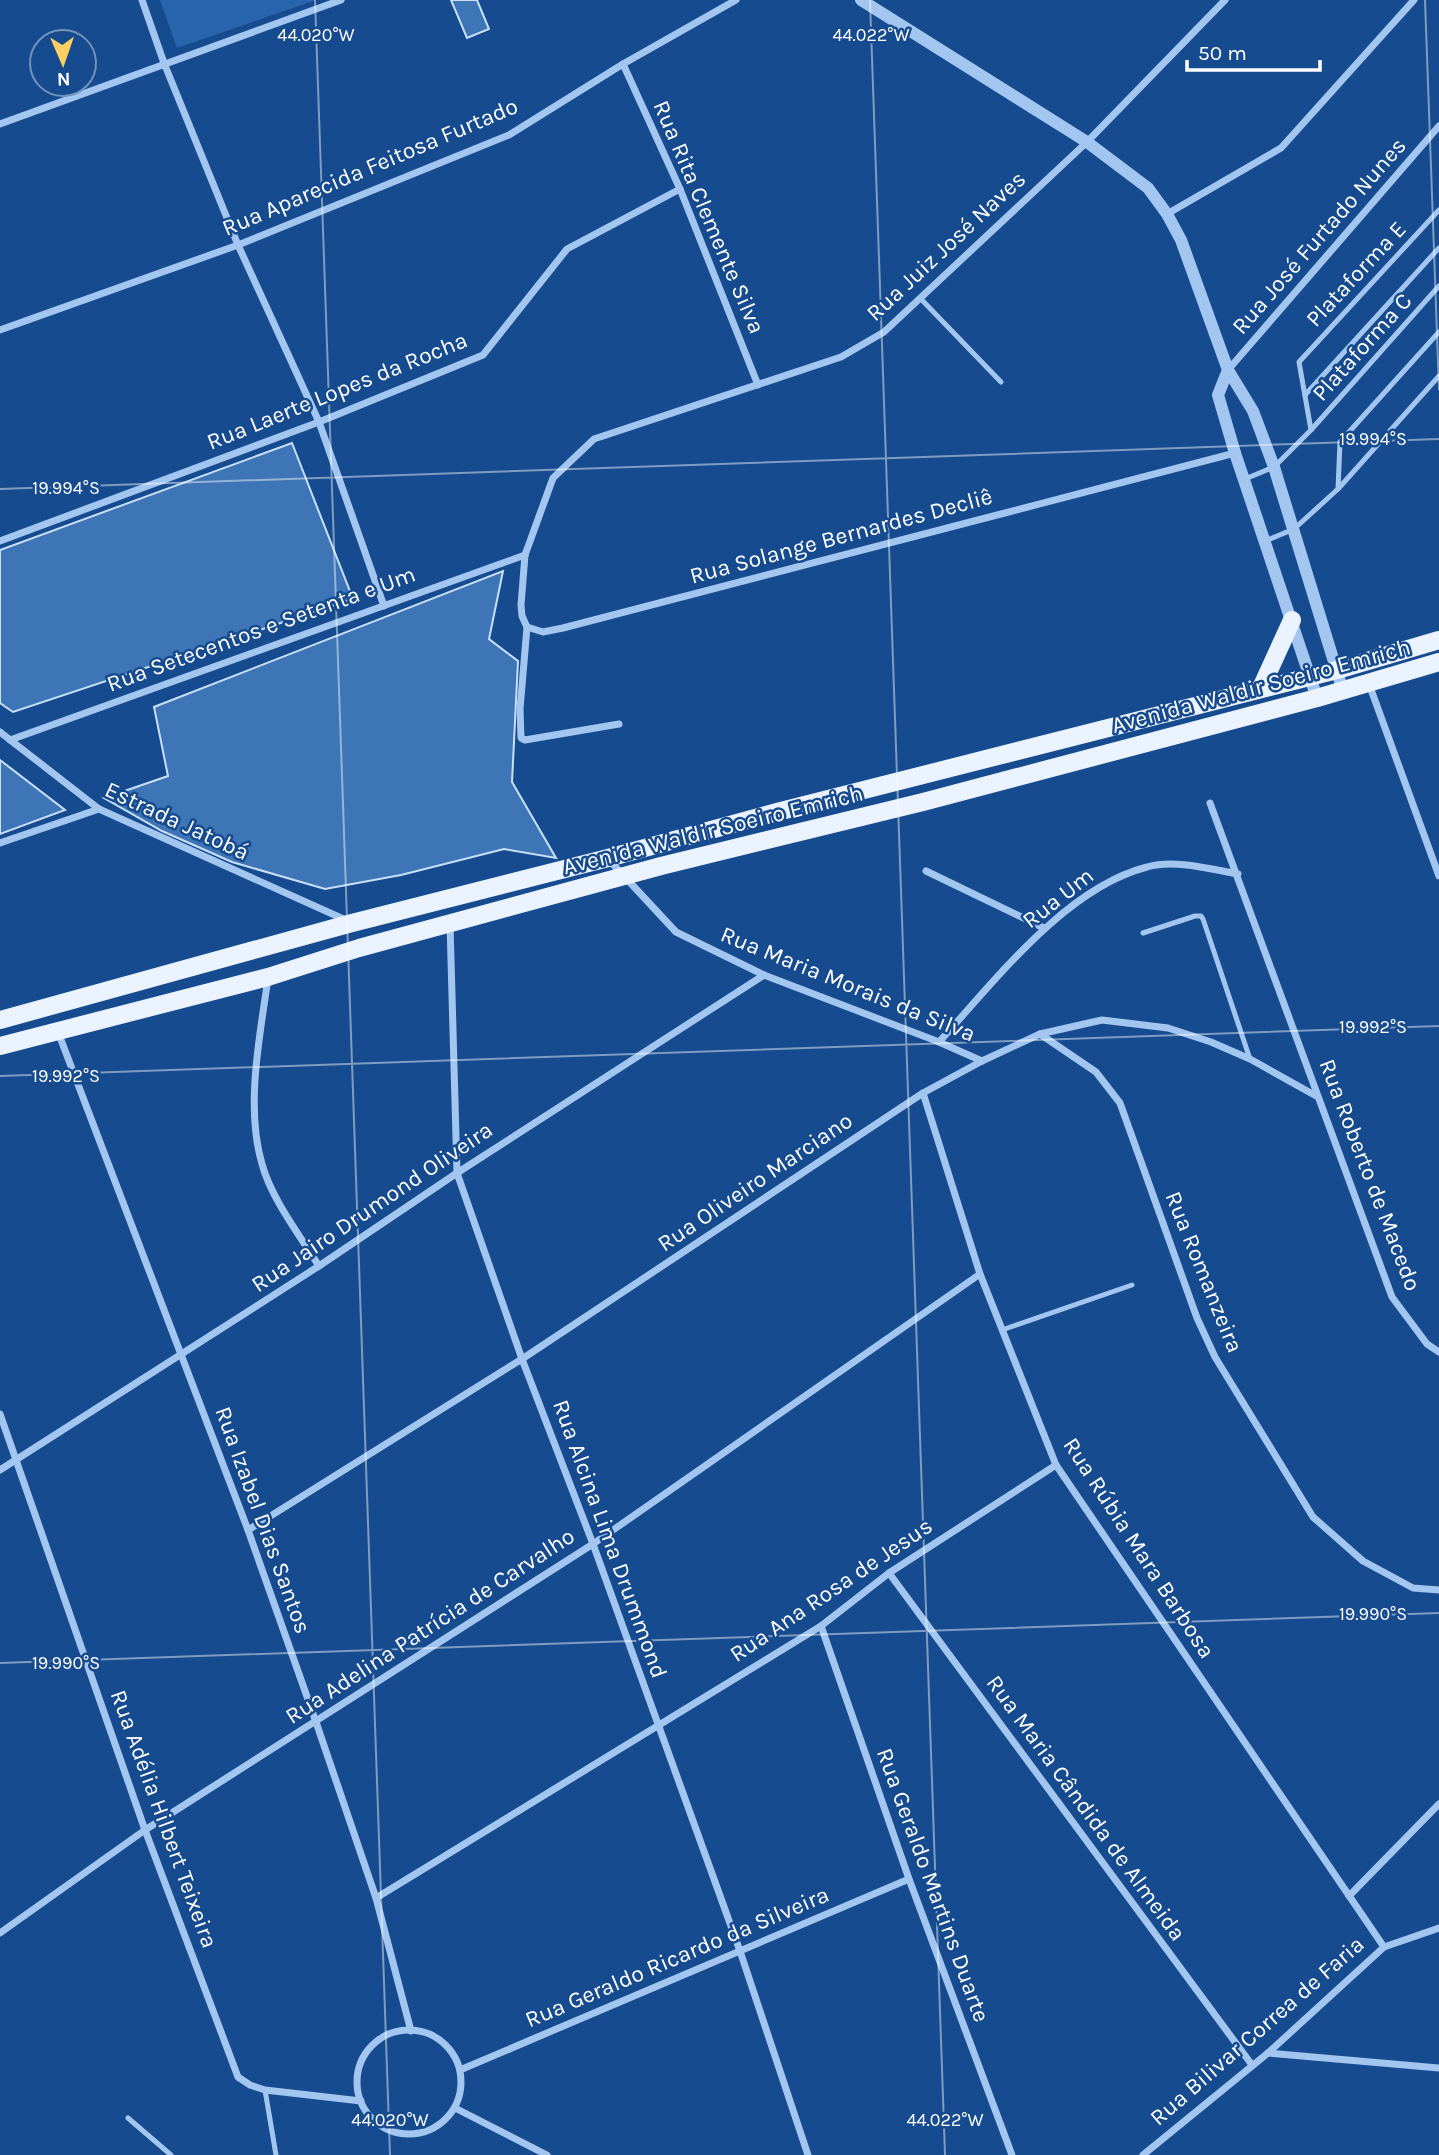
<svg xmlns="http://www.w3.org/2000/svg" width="1439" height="2155" viewBox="0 0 1439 2155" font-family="Karla,sans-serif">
  <rect width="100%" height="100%" fill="#164b8f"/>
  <polygon fill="#2965ad" points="160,0 316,0 177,48"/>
  <g fill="#3e75b7" stroke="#c9e0fb" stroke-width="2">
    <polygon points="451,0 477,0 489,29 467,38"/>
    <polygon points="292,443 353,599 13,712 0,703 0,550"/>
    <polygon points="503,571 489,639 518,661 512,782 556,858 504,849 401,875 325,889 232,862 162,831 104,798 168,776 154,707"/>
    <polygon points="0,760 65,810 0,834"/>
  </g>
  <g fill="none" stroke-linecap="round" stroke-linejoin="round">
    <g stroke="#a2c6f0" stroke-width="5">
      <polyline points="920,298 1001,382"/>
      <polyline points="1305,395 1439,248"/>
      <polyline points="1311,430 1299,362 1439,210"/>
      <polyline points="1245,479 1274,467 1311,430 1439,286"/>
      <polyline points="1338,489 1340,442 1439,332"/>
      <polyline points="1265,541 1294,529 1338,489 1439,376"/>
      <polyline points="1143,933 1195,916 1201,916 1203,919 1250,1059"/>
      <polyline points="1002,1330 1132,1285"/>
      <polyline points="265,2090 276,2155"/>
      <polyline points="128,2118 171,2155"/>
    </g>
    <g stroke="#a2c6f0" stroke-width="7">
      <polyline points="142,0 164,63 238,245 319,422 384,606"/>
      <polyline points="1225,0 1087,142 884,332 841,357 594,439 553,478 525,555 521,605 522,616 527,627 543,632 563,628 1235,453"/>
      <polyline points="623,64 680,189 758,385"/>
      <polyline points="0,124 341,0"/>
      <polyline points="1167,214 1281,148 1414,0"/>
      <polyline points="0,330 238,245 509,135 623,64 736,0"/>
      <polyline points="1228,370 1439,126"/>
      <polyline points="0,541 319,422 483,355 567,249 680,189"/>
      <polyline points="527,627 520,709 521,738 525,740 619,724"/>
      <polyline points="1369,684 1439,876"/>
      <polyline points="0,732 99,809 348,921"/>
      <polyline points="10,740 525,555"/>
      <polyline points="1210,803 1392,1297 1427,1344 1439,1352"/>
      <polyline points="0,843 99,809"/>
      <polyline points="610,861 676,932 764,975 939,1042 982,1061"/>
      <polyline points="926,871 1044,928"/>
      <polyline points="450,924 457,1173 522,1359 593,1544 740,1951 808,2155"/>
      <path d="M268 978C260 1036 245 1106 262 1164 271 1198 300 1236 319 1266"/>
      <polyline points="58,1032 248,1530 316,1722 376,1898 411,2031"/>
      <polyline points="1040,1034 1096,1072 1120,1103 1197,1318 1215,1357 1313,1517 1363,1561 1413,1588 1439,1590"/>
      <path d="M939 1042C995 981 1065 888 1147 867 1175 859 1210 869 1238 874"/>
      <polyline points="923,1093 980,1274 1056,1465 1384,1947"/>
      <polyline points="0,1414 145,1830 238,2077 250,2085 265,2090 361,2101"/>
      <polyline points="0,1470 319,1266 457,1173 764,975"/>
      <polyline points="248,1530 522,1359 923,1093 982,1061 1040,1034 1102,1020 1168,1028 1211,1042 1250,1059 1318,1097"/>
      <polyline points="889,1573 1252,2065"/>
      <polyline points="821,1626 909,1879 1012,2155"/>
      <polyline points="1349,1896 1439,1804"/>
      <polyline points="376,1898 821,1626 889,1573 1056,1465"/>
      <polyline points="0,1933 145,1830 593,1544 980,1274"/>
      <circle cx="409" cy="2082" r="52"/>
      <polyline points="1268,2053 1439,2068"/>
      <polyline points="460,2070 909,1879"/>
      <polyline points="455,2108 547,2155"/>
      <polyline points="1143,2155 1268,2053 1384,1947 1439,1928"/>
    </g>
    <g stroke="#a2c6f0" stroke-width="12">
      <polyline points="861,0 1087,142 1148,188 1167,214 1181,240 1228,370 1253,411 1274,467 1343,691"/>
      <polyline points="1228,370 1218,395 1235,453 1317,698"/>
    </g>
    <g stroke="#ebf3ff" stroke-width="18">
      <polyline points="1261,688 1292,620"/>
      <polyline points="0,1020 352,923 608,858 777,812 1337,670 1439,640"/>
      <polyline points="0,1046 268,977 359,948 661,866 923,802 1317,698 1439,662"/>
    </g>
  </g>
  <path fill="none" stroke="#fff" stroke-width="2" stroke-opacity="0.45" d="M315 0 390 2155M870 0 945 2155M1425 0 1439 390M0 489 1439 439M0 1076 1439 1026M0 1663 1439 1613"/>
  <g text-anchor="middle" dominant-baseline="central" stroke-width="5" stroke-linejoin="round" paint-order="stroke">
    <g font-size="23" fill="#fff" stroke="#164b8f">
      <text transform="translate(370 167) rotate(-23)">Rua Aparecida Feitosa Furtado</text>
      <text transform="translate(709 217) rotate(67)">Rua Rita Clemente Silva</text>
      <text transform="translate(1319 236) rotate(-49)">Rua José Furtado Nunes</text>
      <text transform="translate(946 246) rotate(-43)">Rua Juiz José Naves</text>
      <text transform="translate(1356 274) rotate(-47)">Plataforma E</text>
      <text transform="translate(1362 347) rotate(-48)">Plataforma C</text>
      <text transform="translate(337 391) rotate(-22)">Rua Laerte Lopes da Rocha</text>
      <text transform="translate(841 536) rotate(-15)">Rua Solange Bernardes Decliê</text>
      <text transform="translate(261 629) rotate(-20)">Rua Setecentos e Setenta e Um</text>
      <text transform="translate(1261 686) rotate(-15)">Avenida Waldir Soeiro Emrich</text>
      <text transform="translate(177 821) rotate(25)">Estrada Jatobá</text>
      <text transform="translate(713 830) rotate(-14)">Avenida Waldir Soeiro Emrich</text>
      <text transform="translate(1058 898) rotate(-38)">Rua Um</text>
      <text transform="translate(848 984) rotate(22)">Rua Maria Morais da Silva</text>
      <text transform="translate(1370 1175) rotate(69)">Rua Roberto de Macedo</text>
      <text transform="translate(755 1182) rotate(-34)">Rua Oliveiro Marciano</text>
      <text transform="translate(372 1207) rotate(-34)">Rua Jairo Drumond Oliveira</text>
      <text transform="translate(1204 1272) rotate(68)">Rua Romanzeira</text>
      <text transform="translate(263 1520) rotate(70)">Rua Izabel Dias Santos</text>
      <text transform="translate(610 1539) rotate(70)">Rua Alcina Lima Drummond</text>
      <text transform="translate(1139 1548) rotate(57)">Rua Rúbia Mara Barbosa</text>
      <text transform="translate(831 1590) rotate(-34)">Rua Ana Rosa de Jesus</text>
      <text transform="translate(430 1626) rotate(-33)">Rua Adelina Patrícia de Carvalho</text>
      <text transform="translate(1086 1808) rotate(54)">Rua Maria Cândida de Almeida</text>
      <text transform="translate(164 1819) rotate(70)">Rua Adélia Hilbert Teixeira</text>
      <text transform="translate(933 1885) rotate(70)">Rua Geraldo Martins Duarte</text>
      <text transform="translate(677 1957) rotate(-23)">Rua Geraldo Ricardo da Silveira</text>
      <text transform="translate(1257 2031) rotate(-41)">Rua Bilivar Correa de Faria</text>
    </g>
  </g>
  <g font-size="18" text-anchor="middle" fill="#fff" stroke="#164b8f" stroke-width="5" stroke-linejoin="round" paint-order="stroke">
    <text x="316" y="41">44.020°W</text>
    <text x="871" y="41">44.022°W</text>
    <text x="1373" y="445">19.994°S</text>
    <text x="66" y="494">19.994°S</text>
    <text x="1373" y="1033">19.992°S</text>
    <text x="66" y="1082">19.992°S</text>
    <text x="1373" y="1620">19.990°S</text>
    <text x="66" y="1669">19.990°S</text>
    <text x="390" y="2126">44.020°W</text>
    <text x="945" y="2126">44.022°W</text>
  </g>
  <g transform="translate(63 63) rotate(178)"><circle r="33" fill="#164b8f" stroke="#7393bc" stroke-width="2"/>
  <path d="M0-5L12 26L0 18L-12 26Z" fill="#ffd061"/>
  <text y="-10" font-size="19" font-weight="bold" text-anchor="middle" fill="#ffffff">N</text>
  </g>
  <path d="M1187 60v10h133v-10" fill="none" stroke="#ffffff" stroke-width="3.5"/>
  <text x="1198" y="60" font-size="21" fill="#ffffff" stroke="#164b8f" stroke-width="5" paint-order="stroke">50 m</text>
</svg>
